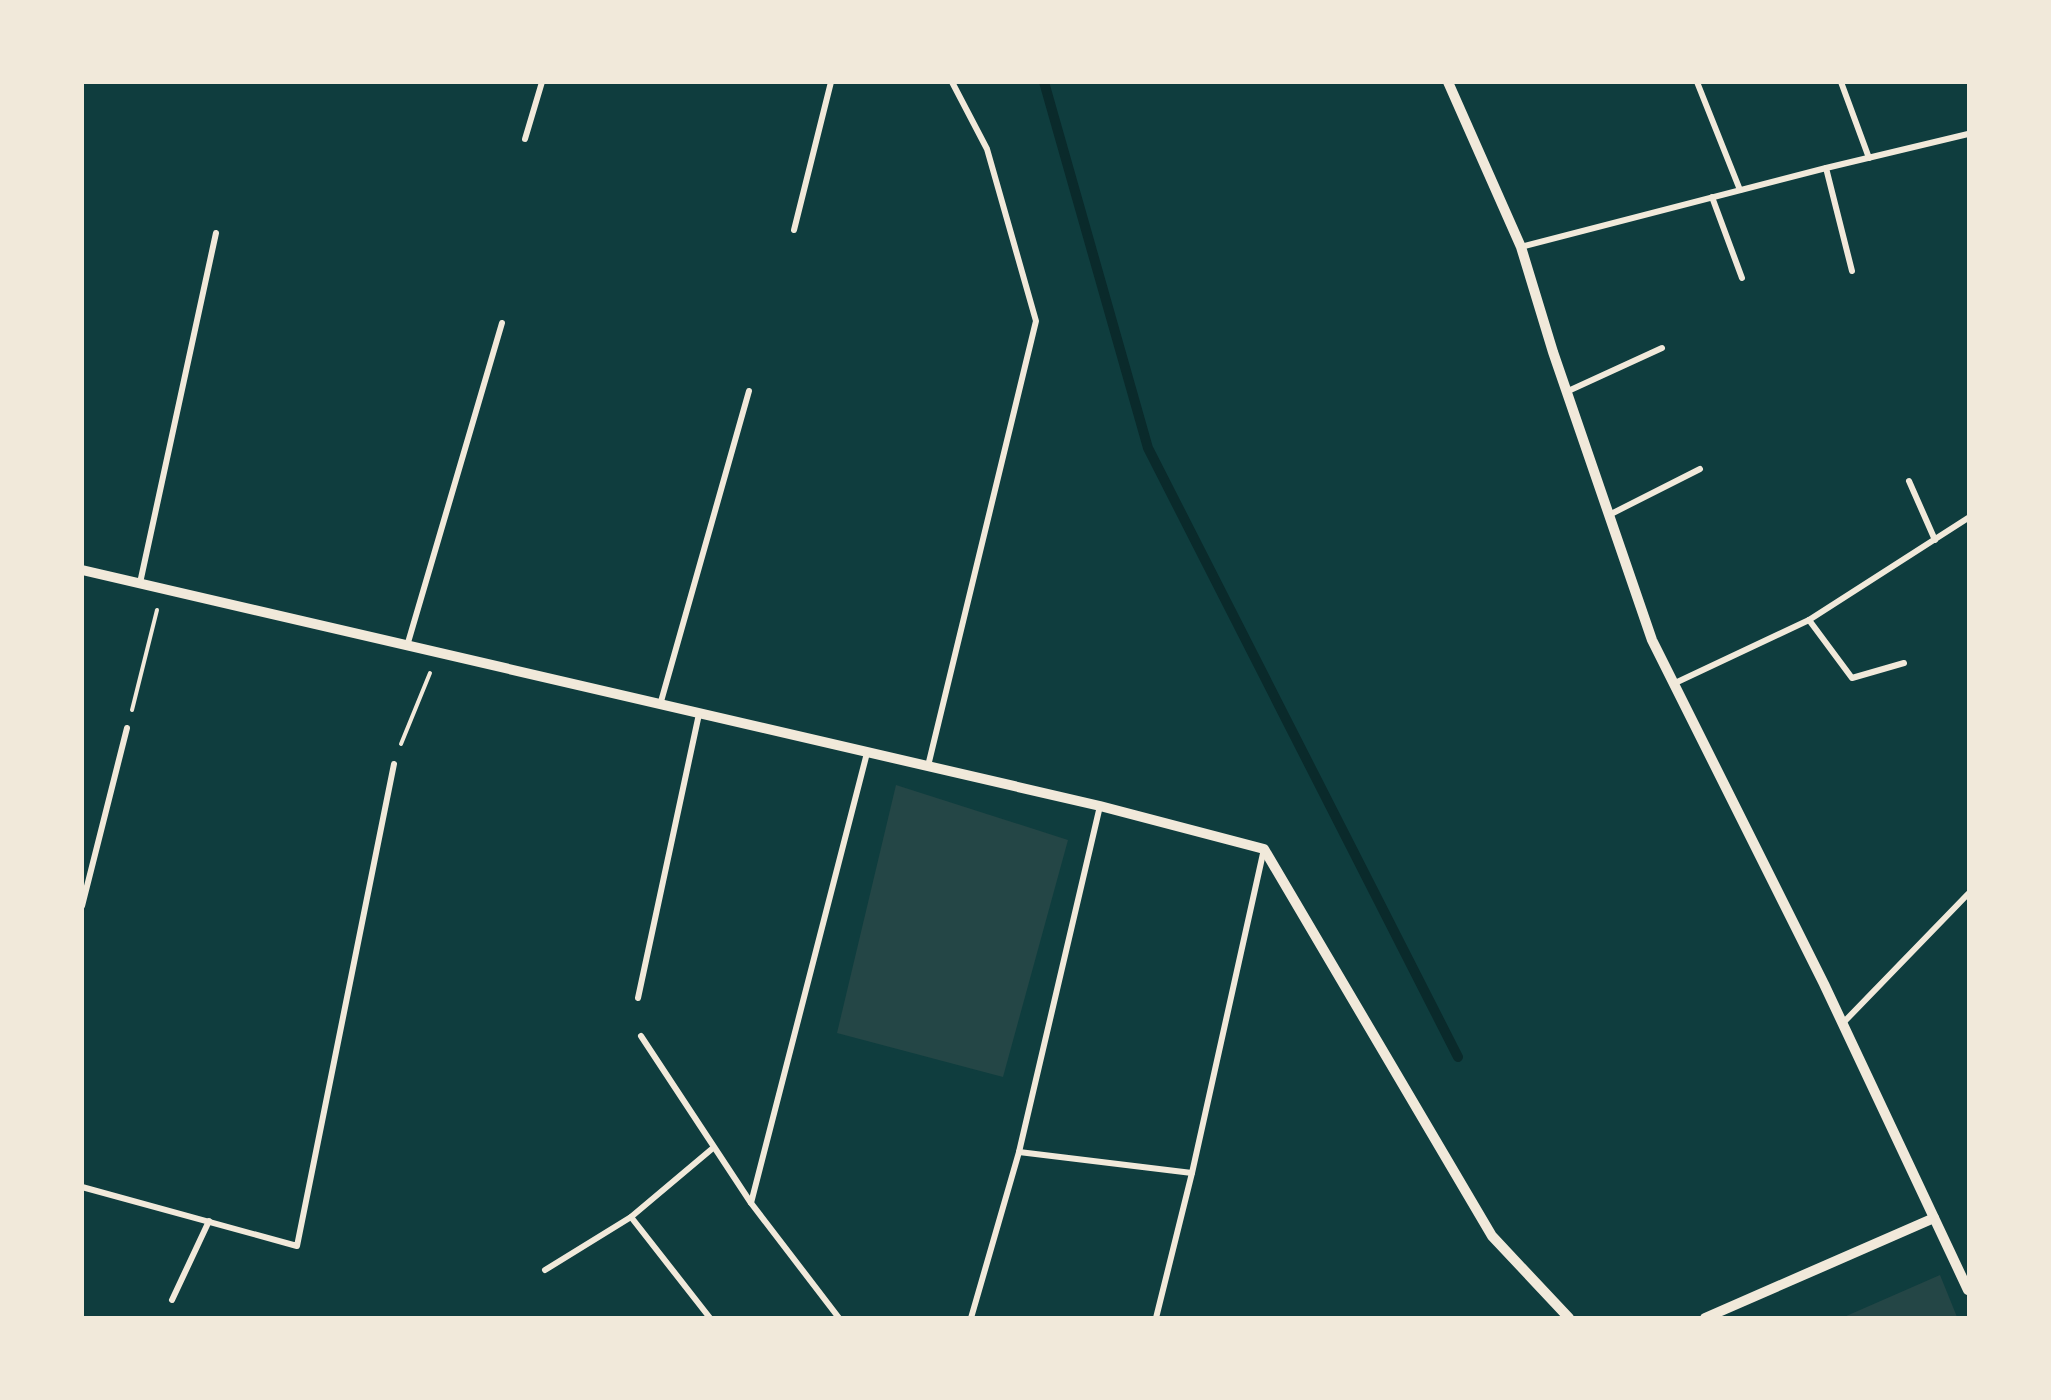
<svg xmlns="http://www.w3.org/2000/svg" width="2051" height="1400" viewBox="0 0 2051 1400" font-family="Jost,sans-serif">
  <rect width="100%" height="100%" fill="#0f3d3e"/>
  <g fill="#244646">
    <polygon points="896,785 1068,840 1003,1077 837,1033"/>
    <polygon points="1940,1275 1957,1317 1844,1317"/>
  </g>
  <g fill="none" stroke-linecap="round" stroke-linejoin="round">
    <polyline stroke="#0a2a2b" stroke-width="10" points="1044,82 1148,448 1458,1057"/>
    <g stroke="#f1e9da" stroke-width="4">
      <polyline points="132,710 157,610"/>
      <polyline points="401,744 430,673"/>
    </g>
    <g stroke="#f1e9da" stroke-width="6">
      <polyline points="1697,82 1740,190"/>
      <polyline points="1841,82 1869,158"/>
      <polyline points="525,139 542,82"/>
      <polyline points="1826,168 1852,271"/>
      <polyline points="1712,197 1742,278"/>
      <polyline points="794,230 831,82"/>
      <polyline points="1521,247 1826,168 1968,134"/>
      <polyline points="1566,392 1662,348"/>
      <polyline points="1909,481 1935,540"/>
      <polyline points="1609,515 1700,469"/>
      <polyline points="140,583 216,233"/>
      <polyline points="1809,620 1852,678 1904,663"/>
      <polyline points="407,646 502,323"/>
      <polyline points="1673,684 1809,620 1968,518"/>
      <polyline points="660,705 749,391"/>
      <polyline points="928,766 1036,321 987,149 952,82"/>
      <polyline points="82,906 127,728"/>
      <polyline points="638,998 699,714"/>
      <polyline points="1843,1023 1968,894"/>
      <polyline points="641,1036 751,1203 839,1318"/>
      <polyline points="1019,1152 1192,1173"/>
      <polyline points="82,1187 297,1246 394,764"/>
      <polyline points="751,1203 867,753"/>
      <polyline points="631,1217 710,1318"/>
      <polyline points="545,1270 631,1217 713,1148"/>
      <polyline points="172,1300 209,1221"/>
      <polyline points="971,1318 1019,1152 1100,806"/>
      <polyline points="1156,1318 1192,1173 1264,849"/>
    </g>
    <g stroke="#f1e9da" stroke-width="10">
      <polyline points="1448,82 1521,247 1553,352 1652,640 1824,984 1968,1290"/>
      <polyline points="82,570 1100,806 1264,849 1492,1236 1569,1318"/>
      <polyline points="1705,1318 1934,1218"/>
    </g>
  </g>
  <rect width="2051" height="1400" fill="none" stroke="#f1e9da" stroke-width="168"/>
</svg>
